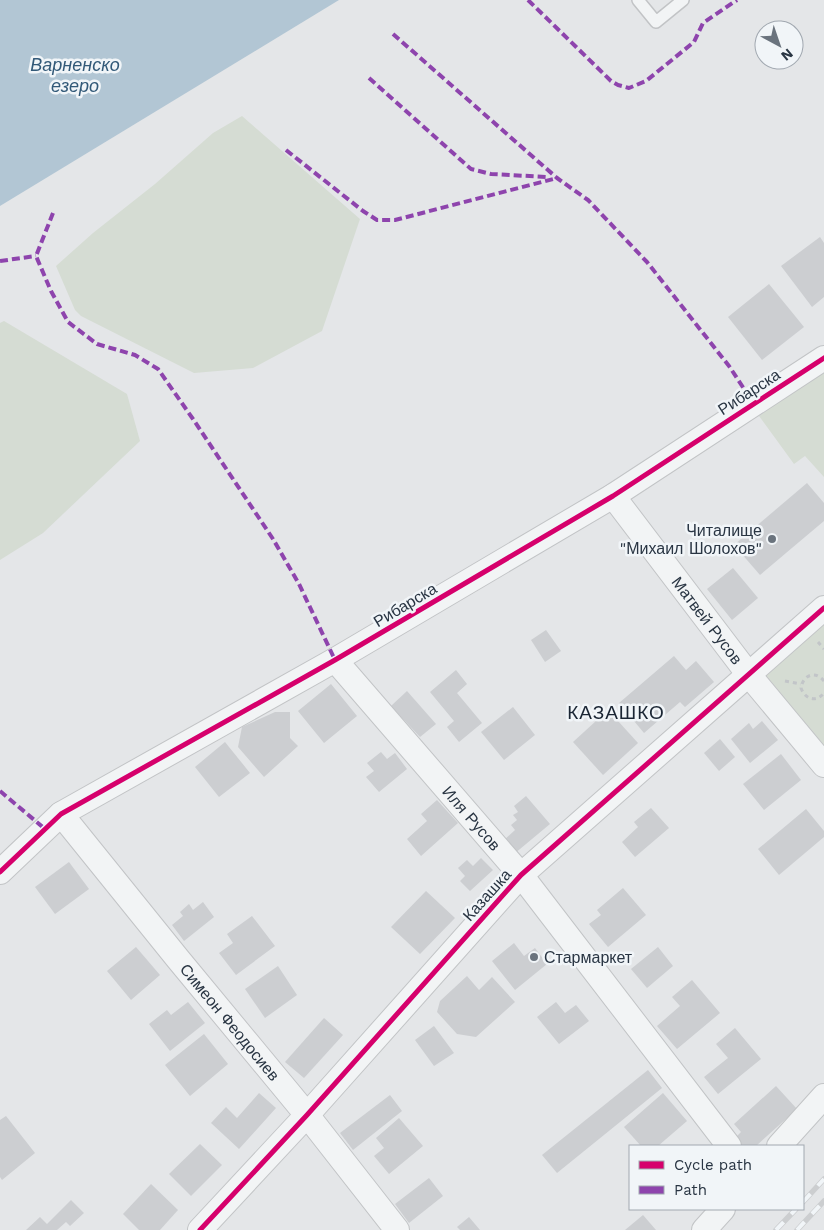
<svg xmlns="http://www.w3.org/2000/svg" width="824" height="1230" viewBox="0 0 824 1230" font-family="'Work Sans',sans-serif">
  <rect width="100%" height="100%" fill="#e4e6e8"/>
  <g fill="#d5dcd3">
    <polygon points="242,116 360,219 322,331 253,368 194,373 81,316 75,310 56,266 93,233 155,184 213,133"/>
    <polygon points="4,321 127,394 140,441 43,533 0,560 0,323"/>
    <polygon points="824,368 824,477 805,456 794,464 759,416"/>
    <polygon points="824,619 824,754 759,677"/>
  </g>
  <polygon fill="#b2c6d4" points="0,0 339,0 0,206"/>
  <g fill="#ccced1">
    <polygon points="820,237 824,243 824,297 812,307 781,266"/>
    <polygon points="769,284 804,327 762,360 728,317"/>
    <polygon points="807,483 824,503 824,521 760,575 734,545"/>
    <polygon points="733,568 758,598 732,620 707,589"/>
    <polygon points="546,630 561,651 545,662 531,640"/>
    <polygon points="674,656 686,670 696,661 714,682 685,707 680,702 644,733 619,703"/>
    <polygon points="456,670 467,684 457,693 482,723 459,742 447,727 454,721 430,692"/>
    <polygon points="331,684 357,716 324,743 298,711"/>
    <polygon points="407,691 436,724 420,737 391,706"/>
    <polygon points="513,707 535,735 504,760 481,732"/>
    <polygon points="608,710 638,743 603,775 573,742"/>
    <polygon points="275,712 290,712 290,738 298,746 264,777 238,747 242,727"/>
    <polygon points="762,721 778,740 750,763 731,739 749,723 753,729"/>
    <polygon points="720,739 735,757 719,771 704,753"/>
    <polygon points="225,742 250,773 219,797 195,767"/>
    <polygon points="381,752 387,759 395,753 407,769 379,792 366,777 374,771 367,763"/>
    <polygon points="781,754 801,780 764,810 743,784"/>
    <polygon points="526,796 550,824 514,854 503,841 515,830 511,825 517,820 513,815 518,812 514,806"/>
    <polygon points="437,800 458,823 421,856 407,839 427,821 421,814"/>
    <polygon points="651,808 669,828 635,857 622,842 638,827 634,822"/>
    <polygon points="806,809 824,831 824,837 779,875 758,849"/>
    <polygon points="481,858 493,870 470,891 460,881 465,876 458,868 467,860 473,866"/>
    <polygon points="69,862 89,889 55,914 35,887"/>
    <polygon points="623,888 646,915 608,947 589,924 601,915 597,910"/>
    <polygon points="426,891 455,918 420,954 391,927"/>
    <polygon points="203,902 214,917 184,941 172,925 183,916 180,912 189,904 193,910"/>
    <polygon points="252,916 275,946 236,975 219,953 233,943 227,934"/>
    <polygon points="514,943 524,956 535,948 547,964 515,990 492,961"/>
    <polygon points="136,947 160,975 131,1000 107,971"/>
    <polygon points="658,947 673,966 647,988 631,969"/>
    <polygon points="278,966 297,995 265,1018 245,989"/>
    <polygon points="467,976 479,990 492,977 515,1002 476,1037 457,1034 437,1012 440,1001"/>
    <polygon points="692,980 720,1013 677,1049 657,1026 680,1006 672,997"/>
    <polygon points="188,1002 205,1023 170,1051 149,1024 167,1010 171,1015"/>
    <polygon points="556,1002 565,1013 576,1005 589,1021 559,1044 537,1017"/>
    <polygon points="324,1018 343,1035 304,1078 285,1062"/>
    <polygon points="434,1026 454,1053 434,1066 415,1040"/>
    <polygon points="735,1028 761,1059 718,1094 704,1077 728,1058 716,1044"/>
    <polygon points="204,1034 228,1064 190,1096 165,1065"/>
    <polygon points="648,1070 662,1088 557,1173 542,1155"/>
    <polygon points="776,1086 797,1109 756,1146 741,1146 734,1139 741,1132 734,1124"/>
    <polygon points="259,1093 276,1108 239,1149 211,1123 226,1107 237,1118"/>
    <polygon points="663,1093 687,1121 658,1146 641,1146 624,1127"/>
    <polygon points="390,1095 402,1111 353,1150 340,1133"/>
    <polygon points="6,1116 35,1153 2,1180 0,1177 0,1120"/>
    <polygon points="399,1118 423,1146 389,1174 374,1156 384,1148 376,1138"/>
    <polygon points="200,1144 222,1165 191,1196 169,1174"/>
    <polygon points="429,1178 443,1196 409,1223 395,1204"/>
    <polygon points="151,1184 178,1210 160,1230 139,1230 123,1214"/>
    <polygon points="71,1200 84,1213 70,1226 66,1222 57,1230 26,1230 40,1217 47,1224"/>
    <polygon points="643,1215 656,1230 625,1230"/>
    <polygon points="469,1217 480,1230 460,1230 457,1227"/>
  </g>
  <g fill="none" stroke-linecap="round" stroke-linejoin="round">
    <g stroke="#c2c4c6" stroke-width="14">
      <polyline id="lane" points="638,0 656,22 683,0"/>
    </g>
    <g stroke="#c2c4c6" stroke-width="26">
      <g id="street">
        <path id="s1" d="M613 496 749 675 824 765"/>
        <path id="s2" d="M335 660 521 875 729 1146"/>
        <path id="s3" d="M61 814 178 959 307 1115 397 1230"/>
        <polyline points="0,872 61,814 335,660 613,496 824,358"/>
        <polyline points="779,1146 824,1096"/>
        <polyline points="200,1230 307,1115 521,875 824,608"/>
        <polyline points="704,1230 723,1209"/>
      </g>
    </g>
    <g stroke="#c2c5c8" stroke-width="3" stroke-dasharray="4 4" stroke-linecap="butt">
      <polyline points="818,642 824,649"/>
      <polyline points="785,681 801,684"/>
      <path d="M824 681C815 670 803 675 801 688 805 699 816 703 824 693"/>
    </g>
    <use href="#lane" stroke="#f2f4f5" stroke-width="11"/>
    <use href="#street" stroke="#f2f4f5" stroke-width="24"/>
    <g stroke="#ccced0" stroke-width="5.5">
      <g id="rail">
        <polyline points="803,1202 824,1179"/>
        <polyline points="776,1230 796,1209"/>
        <polyline points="797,1230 824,1201"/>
      </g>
    </g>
    <use href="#rail" stroke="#f1f5f8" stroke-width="4" stroke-dasharray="11" stroke-linecap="butt"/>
    <g stroke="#8e44ad" stroke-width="4" stroke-dasharray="8 4" stroke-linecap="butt">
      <polyline points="528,0 611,81 618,85 629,88 646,81 694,42 703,23 737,0"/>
      <polyline points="393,34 557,178 588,200 647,262 729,366 754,404"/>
      <polyline points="369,78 471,169 491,174 547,177"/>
      <polyline points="286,150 363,211 377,220 395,220 557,178"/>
      <polyline points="53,213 36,256 51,291 68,322 97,344 135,355 158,369 193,419 273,539 299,584 335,660"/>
      <polyline points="0,261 36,256"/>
      <polyline points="0,791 45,829"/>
    </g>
    <g stroke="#f1f5f8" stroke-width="8">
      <g id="cycleway">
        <polyline points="0,872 61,814 335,660 613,496 824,358"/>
        <polyline points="200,1230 307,1115 521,875 824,608"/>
      </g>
    </g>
    <use href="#cycleway" stroke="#d6006c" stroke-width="5"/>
  </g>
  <g fill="#6a737d" stroke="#f1f5f8" stroke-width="2">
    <circle cx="772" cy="539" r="5"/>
    <circle cx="534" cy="957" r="5"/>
  </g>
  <g text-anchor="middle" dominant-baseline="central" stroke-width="5" stroke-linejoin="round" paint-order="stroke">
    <g font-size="16" fill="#293543" stroke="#f1f5f8">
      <text transform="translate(749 392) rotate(-33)">Рибарска</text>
      <text transform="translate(405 605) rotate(-31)">Рибарска</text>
      <text stroke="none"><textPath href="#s1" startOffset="156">Матвей Русов</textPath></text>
      <text stroke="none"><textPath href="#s2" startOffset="209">Иля Русов</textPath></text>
      <text transform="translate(487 895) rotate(-48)">Казашка</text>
      <text stroke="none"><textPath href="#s3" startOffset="268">Симеон Феодосиев</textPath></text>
    </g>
    <g font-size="16" fill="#293543" stroke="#f1f5f8" text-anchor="end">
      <text x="762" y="530">Читалище<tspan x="762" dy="18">"Михаил Шолохов"</tspan></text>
      <text x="544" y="957" text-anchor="start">Стармаркет</text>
    </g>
    <g font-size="18" font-style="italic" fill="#325978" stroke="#f1f5f8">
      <text x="75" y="64">Варненско<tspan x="75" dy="21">езеро</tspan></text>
    </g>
    <g font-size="19" letter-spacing="1" fill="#1b2634" stroke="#f1f5f8">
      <text x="616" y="712">КАЗАШКО</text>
    </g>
  </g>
  <rect x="629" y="1145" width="175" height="65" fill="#f1f5f8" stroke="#a1a8b0"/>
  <rect x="639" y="1161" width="25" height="8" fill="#d6006c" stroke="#a1a8b0"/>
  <text x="674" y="1170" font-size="15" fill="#293543">Cycle path</text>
  <rect x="639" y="1186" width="25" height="8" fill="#8e44ad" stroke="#a1a8b0"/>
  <text x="674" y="1195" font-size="15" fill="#293543">Path</text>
  <g transform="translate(779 45) rotate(140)"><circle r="24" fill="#f1f5f8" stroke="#a1a8b0"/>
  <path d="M0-4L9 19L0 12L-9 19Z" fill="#6a737d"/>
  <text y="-8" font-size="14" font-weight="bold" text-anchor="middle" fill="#293543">N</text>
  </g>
</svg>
